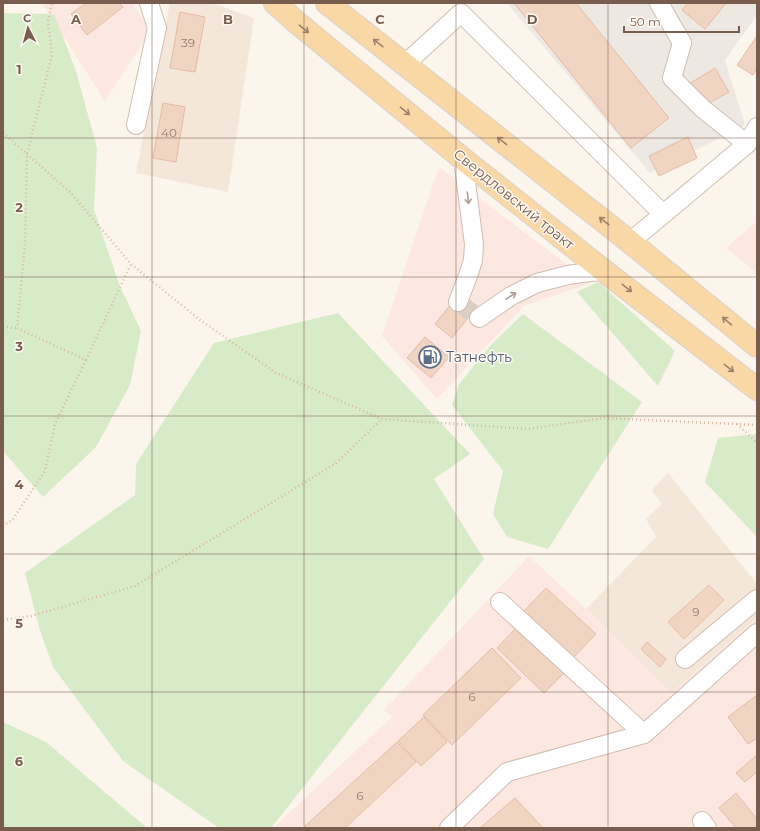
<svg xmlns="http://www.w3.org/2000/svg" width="760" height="831" viewBox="0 0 760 831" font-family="Montserrat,sans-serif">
  <rect width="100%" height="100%" fill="#fcf5eb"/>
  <g fill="#f4e7da">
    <polygon points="170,3 212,3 254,18 228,192 136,173"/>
    <polygon points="668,473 757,584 757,618 671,693 586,609 656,537 646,519 662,504 652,490"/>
  </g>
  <g fill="#fce8e0">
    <polygon points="42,3 132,3 151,30 105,101"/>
    <polygon points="439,167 591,283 524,306 437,399 382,336"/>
    <polygon points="757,221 757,273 726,248"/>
    <polygon points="529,556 586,609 671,693 757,618 757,828 273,828 392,717 384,710"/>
  </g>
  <polygon fill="#eee8e3" points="507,3 757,3 757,15 725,60 745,125 650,173"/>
  <g fill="#d7ebc9">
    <polygon points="3,13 54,14 76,71 97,148 94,210 119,284 141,331 130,385 96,447 43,497 3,451"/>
    <polygon points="598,282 675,351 658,386 577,292"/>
    <polygon points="338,313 470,454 434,479 484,559 271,828 219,828 123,761 53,667 40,631 25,573 135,495 136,464 214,343"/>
    <polygon points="523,314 642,402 548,549 507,537 493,514 503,471 452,405 459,384 490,346"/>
    <polygon points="757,434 757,537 705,482 718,438"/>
    <polygon points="3,722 46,742 147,828 3,828"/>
  </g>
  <g fill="#f1d5c3" stroke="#e4bba4">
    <polygon points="86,3 119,3 123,7 87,35 71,14"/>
    <polygon points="514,3 576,3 669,118 631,148"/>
    <polygon points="688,3 726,3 705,29 682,10"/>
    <polygon points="180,12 205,17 195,72 170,68"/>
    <polygon points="757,36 757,69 753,75 737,65"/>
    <polygon points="715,68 729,92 702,107 689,84"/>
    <polygon points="163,103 185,107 176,162 153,158"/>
    <polygon points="688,137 697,158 659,176 649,156"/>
    <polygon points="460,293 477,306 452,338 435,324"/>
    <polygon points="425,337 449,357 431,378 407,358"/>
    <polygon points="709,585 724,600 684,639 668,622"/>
    <polygon points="546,588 596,634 572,659 522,613"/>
    <polygon points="516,628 564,673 544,693 497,648"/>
    <polygon points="647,642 666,659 660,667 641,649"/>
    <polygon points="492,648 521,678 452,745 423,715"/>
    <polygon points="757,695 757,738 748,744 728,717"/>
    <polygon points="424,717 447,742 421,766 398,741"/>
    <polygon points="397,742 416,762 345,828 303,828"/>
    <polygon points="757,755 757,772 745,782 736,773"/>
    <polygon points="736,793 757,819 757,828 736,828 719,808"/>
    <polygon points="515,798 543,828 480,828"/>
  </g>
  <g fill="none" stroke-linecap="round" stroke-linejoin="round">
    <polyline stroke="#dbcfc4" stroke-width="18" stroke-dasharray="18 9" stroke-linecap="butt" points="458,302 479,318"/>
    <g stroke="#cfbdb0" stroke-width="20">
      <g id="minor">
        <polyline points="659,3 682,43 672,78 703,109 747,144"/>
        <polyline points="405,64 461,13 663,214"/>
        <polyline points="136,125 157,28 149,3"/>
        <polyline points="630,242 747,144 757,127"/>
        <polyline points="458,302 469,273 473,260 474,244 463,159"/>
        <polyline points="479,318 511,296 537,283 568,275 589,272 604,271"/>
        <polyline points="500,602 644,734"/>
        <polyline points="685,659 757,599"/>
        <polyline points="702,821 707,828"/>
        <polyline points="449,828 507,772 644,734 757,633"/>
      </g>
    </g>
    <g stroke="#d9d1cd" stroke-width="24">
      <g id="major">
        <polyline points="275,3 295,21 463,159 604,271 757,389"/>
        <polyline points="327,3 630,242 757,346"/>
      </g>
    </g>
    <g stroke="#d7b8a5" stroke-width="2.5" stroke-dasharray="1 3" stroke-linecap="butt">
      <polyline points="3,133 71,193 131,264 200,320 276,373 382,419 528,429 604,418 757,425"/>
      <polyline points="3,327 17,328"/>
      <polyline points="86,360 131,264"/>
      <polyline points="737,424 757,443"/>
      <polyline points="3,526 13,519 45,471 55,424 86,360 17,328 25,244 27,154 52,55 48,21 52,3"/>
      <polyline points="3,620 31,616 135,586 335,464 382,419"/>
    </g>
    <use href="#minor" stroke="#fff" stroke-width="18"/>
    <use href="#major" stroke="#f9d8a6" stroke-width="22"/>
  </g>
  <defs><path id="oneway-shaft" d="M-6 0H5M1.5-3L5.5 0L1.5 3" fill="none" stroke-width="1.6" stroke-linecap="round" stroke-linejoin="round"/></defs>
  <g stroke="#9f8168">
    <use href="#oneway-shaft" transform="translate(304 29) rotate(39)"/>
    <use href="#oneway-shaft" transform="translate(378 43) rotate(-142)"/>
    <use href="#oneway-shaft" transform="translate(405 111) rotate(39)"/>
    <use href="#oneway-shaft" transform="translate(502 141) rotate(-142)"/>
    <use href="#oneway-shaft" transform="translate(604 221) rotate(-142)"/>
    <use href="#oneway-shaft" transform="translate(627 288) rotate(38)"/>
    <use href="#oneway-shaft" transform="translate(727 321) rotate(-140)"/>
    <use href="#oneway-shaft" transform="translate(729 368) rotate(38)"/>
  </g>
  <g stroke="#ae9d95">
    <use href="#oneway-shaft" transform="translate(468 198) rotate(83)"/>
    <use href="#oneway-shaft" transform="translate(511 296) rotate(-31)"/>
  </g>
  <path fill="none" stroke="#785c4e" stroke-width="1" stroke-opacity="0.55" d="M152 3V828M304 3V828M456 3V828M608 3V828M3 138H757M3 277H757M3 416H757M3 554H757M3 692H757"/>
  <defs>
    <g id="fuel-ring" transform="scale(1.15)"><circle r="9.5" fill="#fff9f2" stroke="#5c6f8a" stroke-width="1.5"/><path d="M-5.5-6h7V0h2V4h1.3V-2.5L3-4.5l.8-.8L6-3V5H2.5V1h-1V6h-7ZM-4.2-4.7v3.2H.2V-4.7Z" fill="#5c6f8a"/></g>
  </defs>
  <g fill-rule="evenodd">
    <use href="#fuel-ring" x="430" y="357"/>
  </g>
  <g text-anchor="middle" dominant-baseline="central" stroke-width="3" stroke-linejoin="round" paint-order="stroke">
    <g font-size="12" fill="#967a6b">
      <text x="188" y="42">39</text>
      <text x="169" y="132">40</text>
      <text x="696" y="611">9</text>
      <text x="472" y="696">6</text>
      <text x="360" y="795">6</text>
    </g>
    <g font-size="14" fill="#785c4e" stroke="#fff9f2">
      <text transform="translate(514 199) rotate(39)">Свердловский тракт</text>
    </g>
    <g font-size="14" fill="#4e5e75" stroke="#fff9f2" text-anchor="start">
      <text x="446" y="357">Татнефть</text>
    </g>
  </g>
  <g font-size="13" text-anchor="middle" font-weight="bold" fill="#785c4e" stroke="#fff9f2" stroke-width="3" stroke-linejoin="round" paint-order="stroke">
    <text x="76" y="24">A</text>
    <text x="228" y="24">B</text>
    <text x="380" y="24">C</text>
    <text x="532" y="24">D</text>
    <text x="19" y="74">1</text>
    <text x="19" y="212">2</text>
    <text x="19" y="351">3</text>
    <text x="19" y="489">4</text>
    <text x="19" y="628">5</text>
    <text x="19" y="766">6</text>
  </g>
  <rect width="760" height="831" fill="none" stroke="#785c4e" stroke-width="8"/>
  <g transform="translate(28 28) rotate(354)" stroke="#fff9f2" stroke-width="3" paint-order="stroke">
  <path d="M0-3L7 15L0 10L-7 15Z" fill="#785c4e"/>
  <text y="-6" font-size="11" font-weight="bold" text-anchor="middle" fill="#785c4e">С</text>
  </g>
  <path d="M624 26v6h115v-6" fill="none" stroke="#785c4e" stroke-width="2"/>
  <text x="630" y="26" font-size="12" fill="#785c4e" stroke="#fff9f2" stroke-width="3" paint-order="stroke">50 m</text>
</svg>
